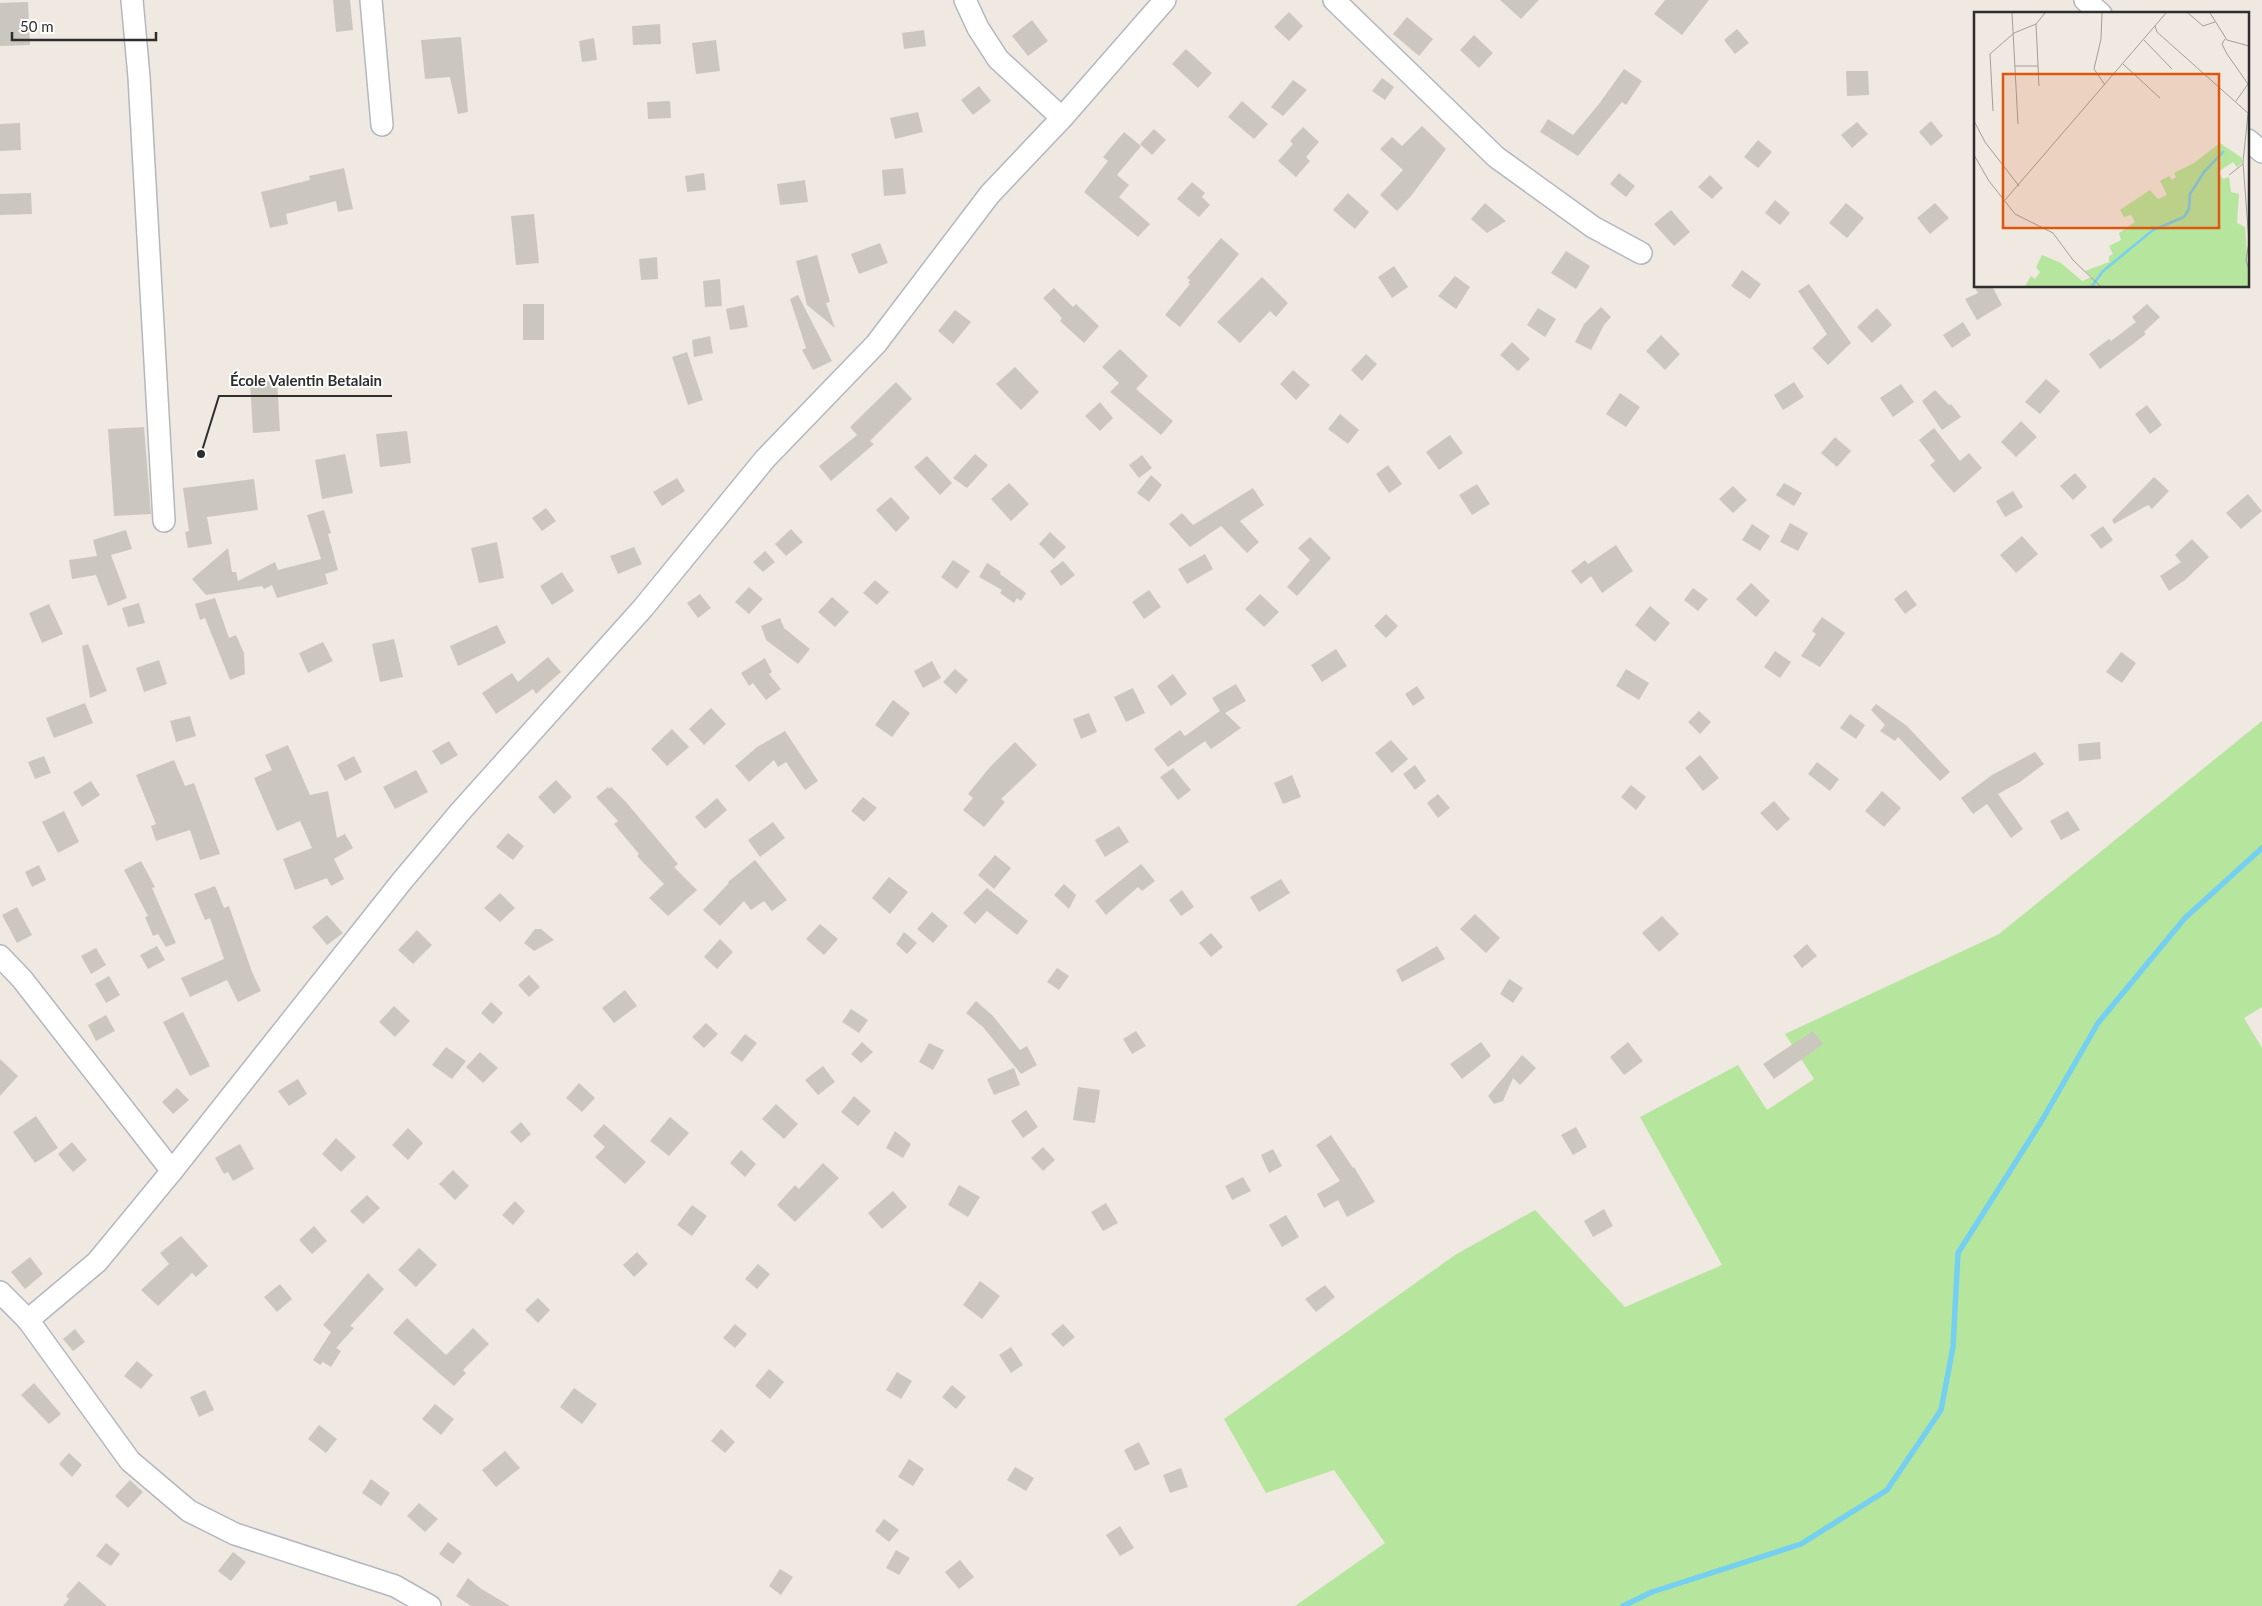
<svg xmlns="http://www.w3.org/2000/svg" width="2262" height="1606" viewBox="0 0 2262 1606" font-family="Lato,sans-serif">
  <rect width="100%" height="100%" fill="#efe9e1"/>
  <polygon fill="#b6e59e" points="2262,721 2262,1007 2244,1018 2262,1048 2262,1606 1295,1606 1385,1543 1334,1470 1266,1493 1224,1419 1455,1255 1535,1210 1625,1307 1722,1265 1640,1117 1738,1065 1767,1110 1814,1079 1785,1034 1999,934"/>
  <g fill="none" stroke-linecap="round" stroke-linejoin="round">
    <polyline stroke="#75cff0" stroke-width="5.5" points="1623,1606 1652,1592 1801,1544 1887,1490 1941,1410 1953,1347 1958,1253 2041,1122 2098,1023 2185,918 2262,848"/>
  </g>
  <g fill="#cbc7bf">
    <polygon points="333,0 350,0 353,30 336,32"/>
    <polygon points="1500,0 1539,0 1521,19"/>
    <polygon points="1665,0 1709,0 1682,35 1654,14"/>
    <polygon points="28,2 30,45 0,46 0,3"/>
    <polygon points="1289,12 1303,26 1289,41 1274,27"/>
    <polygon points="1407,17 1433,39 1419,56 1393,34"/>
    <polygon points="1032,20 1048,41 1028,56 1012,36"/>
    <polygon points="660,24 661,44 633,45 632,26"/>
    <polygon points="1737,29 1749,43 1735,54 1724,40"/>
    <polygon points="924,30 926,46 904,49 902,33"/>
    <polygon points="1474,35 1493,53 1479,68 1460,50"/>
    <polygon points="461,37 468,112 458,114 450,77 425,79 421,40"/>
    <polygon points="594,38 597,60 582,62 579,41"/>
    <polygon points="716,40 720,71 696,74 692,43"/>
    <polygon points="1186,49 1212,73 1198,88 1172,64"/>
    <polygon points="1624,69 1642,81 1626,105 1622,102 1578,156 1540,132 1548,119 1573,135 1599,104"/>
    <polygon points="1846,71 1868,71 1869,95 1847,96"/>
    <polygon points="1382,78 1394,87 1385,100 1372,91"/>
    <polygon points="1293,80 1307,90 1283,116 1271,107"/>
    <polygon points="979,86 991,101 973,115 961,100"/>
    <polygon points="670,101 671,118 648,119 647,102"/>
    <polygon points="1242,101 1268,124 1254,139 1228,117"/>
    <polygon points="918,112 923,132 895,139 890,118"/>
    <polygon points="1931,121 1943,136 1931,146 1919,132"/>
    <polygon points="1857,122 1868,134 1852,148 1841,135"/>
    <polygon points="20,123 21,150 0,151 0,124"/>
    <polygon points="1422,126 1446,149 1411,196 1397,211 1380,195 1403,170 1380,149 1392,137 1402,146"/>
    <polygon points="1303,127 1319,142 1306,157 1310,161 1296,177 1278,161 1293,144 1290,141"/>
    <polygon points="1154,129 1166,140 1152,155 1140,144"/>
    <polygon points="1124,132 1141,146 1117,175 1129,185 1119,197 1150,224 1138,237 1084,192 1108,161 1103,157"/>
    <polygon points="1758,140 1772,152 1758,168 1744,157"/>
    <polygon points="344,168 353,209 338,212 336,201 286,214 288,224 270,228 261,192 310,180 309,176"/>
    <polygon points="903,168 906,194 884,196 882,170"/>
    <polygon points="704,173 706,190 687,192 685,176"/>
    <polygon points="1619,173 1635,186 1626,197 1610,184"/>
    <polygon points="1710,175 1723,188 1712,199 1698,187"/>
    <polygon points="805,180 808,202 780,205 777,184"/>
    <polygon points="1192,182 1205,193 1202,197 1210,205 1199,217 1177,199"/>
    <polygon points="31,193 32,214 0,215 0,194"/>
    <polygon points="1348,193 1369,212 1355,229 1333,210"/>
    <polygon points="1775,200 1790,213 1780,225 1765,213"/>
    <polygon points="1485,203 1506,221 1487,233 1471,219"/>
    <polygon points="1846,203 1864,218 1847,238 1829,223"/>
    <polygon points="1935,203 1949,218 1930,234 1917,218"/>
    <polygon points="1671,210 1690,232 1674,246 1654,224"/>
    <polygon points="534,214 539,263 516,265 511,216"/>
    <polygon points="1221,238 1239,254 1180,327 1165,315 1190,284 1188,283 1190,280 1187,278"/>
    <polygon points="880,243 888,263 859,274 851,254"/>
    <polygon points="1566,251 1590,266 1576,289 1551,273"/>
    <polygon points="817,255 830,302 826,303 835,328 807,305 796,261"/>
    <polygon points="657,257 658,279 641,280 639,259"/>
    <polygon points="1394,266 1408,287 1392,298 1378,277"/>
    <polygon points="1742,270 1761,284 1750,299 1731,286"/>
    <polygon points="1455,276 1470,287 1456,309 1438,296"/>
    <polygon points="1262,277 1288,303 1276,317 1270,311 1240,343 1217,322"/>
    <polygon points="720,279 722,306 705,307 703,281"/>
    <polygon points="1809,284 1851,343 1828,365 1812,348 1827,334 1798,291"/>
    <polygon points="1974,286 1992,286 2002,305 1977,320 1965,299 1978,293"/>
    <polygon points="1054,288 1073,307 1076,304 1099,326 1084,343 1060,321 1062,318 1043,298"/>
    <polygon points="798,295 832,361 813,370 802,350 806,348 790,299"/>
    <rect x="523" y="304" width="21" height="36"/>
    <polygon points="2147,304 2160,317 2144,332 2146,334 2100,369 2089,354 2109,339 2111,341 2136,322 2132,317"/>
    <polygon points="744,305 748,327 730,330 726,309"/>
    <polygon points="1601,307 1611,317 1604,325 1591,350 1575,342 1584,324"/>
    <polygon points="1538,308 1556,319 1545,337 1527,325"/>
    <polygon points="1877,308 1892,325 1872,343 1857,327"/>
    <polygon points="955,310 971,322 953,344 938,331"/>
    <polygon points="1963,322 1971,335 1952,348 1943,335"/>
    <polygon points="1661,335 1680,354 1665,370 1646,351"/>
    <polygon points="710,336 713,353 694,357 692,340"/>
    <polygon points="1512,342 1530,359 1518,371 1500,355"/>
    <polygon points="1120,349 1148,376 1136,389 1173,421 1161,435 1110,392 1119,383 1102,367"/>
    <polygon points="687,352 703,400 688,405 672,357"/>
    <polygon points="1366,354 1377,364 1362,381 1351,370"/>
    <polygon points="1015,367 1039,392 1021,410 996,384"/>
    <polygon points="1293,370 1310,385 1296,400 1280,384"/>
    <polygon points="2046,379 2060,391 2040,414 2025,402"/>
    <polygon points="277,380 280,431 253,433 250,382"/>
    <polygon points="896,382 912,399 870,441 874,444 831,481 819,466 857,435 850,427"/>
    <polygon points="1794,382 1804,397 1783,410 1774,395"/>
    <polygon points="1901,384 1914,402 1893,417 1880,398"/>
    <polygon points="1935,390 1949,405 1951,404 1961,417 1942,430 1922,401"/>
    <polygon points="1620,393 1640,407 1626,427 1606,414"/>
    <polygon points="1100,402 1113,418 1100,431 1085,416"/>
    <polygon points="2147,405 2162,425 2150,434 2135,414"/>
    <polygon points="1340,414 1359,430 1348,444 1328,429"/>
    <polygon points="2021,421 2037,437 2016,457 2001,442"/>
    <polygon points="144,427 151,514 114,516 108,429"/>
    <polygon points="1934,428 1960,461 1969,453 1982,468 1954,493 1930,465 1935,461 1919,440"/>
    <polygon points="407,431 411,463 380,467 376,434"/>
    <polygon points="1450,435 1463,453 1439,470 1426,452"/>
    <polygon points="1835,437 1851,451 1837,467 1821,453"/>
    <polygon points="345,454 353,493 322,499 315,460"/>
    <polygon points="975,454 988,465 967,488 953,478"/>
    <polygon points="1142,455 1152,468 1139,478 1129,465"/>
    <polygon points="927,456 952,483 940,495 914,467"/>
    <polygon points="1388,465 1402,484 1389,493 1376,474"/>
    <polygon points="2075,473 2087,487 2073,500 2060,486"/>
    <polygon points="1151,475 1162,485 1149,502 1137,493"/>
    <polygon points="2154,477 2169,491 2152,509 2148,505 2114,524 2112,520"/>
    <polygon points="677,478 685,491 662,506 653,492"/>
    <polygon points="254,479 258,510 207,517 212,544 188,548 185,532 189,531 183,488"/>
    <polygon points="1009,483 1029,504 1011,521 991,499"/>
    <polygon points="1784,483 1802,493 1794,506 1776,495"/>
    <polygon points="1477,484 1490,504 1472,515 1459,495"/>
    <polygon points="1733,486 1747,500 1733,513 1719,499"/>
    <polygon points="1253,488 1264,505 1240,521 1259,542 1247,553 1221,526 1190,547 1169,524 1182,513 1193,525"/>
    <polygon points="2013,491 2023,507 2005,517 1996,501"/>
    <polygon points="2248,494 2262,511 2241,529 2226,513"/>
    <polygon points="891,497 910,518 896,532 876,510"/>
    <polygon points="546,508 556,521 542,531 532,518"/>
    <polygon points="324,510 331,533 328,534 338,570 325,574 321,560 328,584 277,598 272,585 264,589 262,586 206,595 192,579 228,548 232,572 236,572 238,581 275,562 278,570 321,559 307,515"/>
    <polygon points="1790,523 1808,533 1798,551 1780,542"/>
    <polygon points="1752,524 1770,536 1760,551 1742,540"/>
    <polygon points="2103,526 2113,540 2101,549 2090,535"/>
    <polygon points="791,529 803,542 786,556 775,544"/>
    <polygon points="126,530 132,549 111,555 127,598 108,606 96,575 72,579 69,560 97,556 93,540"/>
    <polygon points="1050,532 1066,547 1054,559 1039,544"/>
    <polygon points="2022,536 2038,554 2016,573 2000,555"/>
    <polygon points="1310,537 1331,558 1297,596 1287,587 1310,560 1298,548"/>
    <polygon points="2192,539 2209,557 2185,580 2169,591 2160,576 2181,562 2175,555"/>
    <polygon points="497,542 504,578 479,583 471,548"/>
    <polygon points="1616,545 1633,571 1602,593 1591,576 1581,584 1571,571 1585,560 1588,564"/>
    <polygon points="634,547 642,564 618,574 610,556"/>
    <polygon points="765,551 775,562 763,572 753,562"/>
    <polygon points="1205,554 1213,569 1187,584 1178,569"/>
    <polygon points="953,560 970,571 957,589 941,577"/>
    <polygon points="1063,561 1075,575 1061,586 1050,571"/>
    <polygon points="987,563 1001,572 1000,574 1026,593 1021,601 1017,598 1014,603 1000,593 1002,590 979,577"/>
    <polygon points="562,572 574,591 552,605 540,586"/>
    <polygon points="875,580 889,592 877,605 863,593"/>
    <polygon points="1751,583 1770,601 1756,617 1736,599"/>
    <polygon points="749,587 763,599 749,614 735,602"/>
    <polygon points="1693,588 1708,599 1698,611 1684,600"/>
    <polygon points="1149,590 1161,607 1144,619 1132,602"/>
    <polygon points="1906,590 1917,605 1905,614 1894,599"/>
    <polygon points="700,594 711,608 698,618 687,603"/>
    <polygon points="1260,594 1279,612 1264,627 1245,609"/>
    <polygon points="832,597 849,612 835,627 818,612"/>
    <polygon points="215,598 229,638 236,635 244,653 245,674 230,680 205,618 200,620 195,604"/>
    <polygon points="139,603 145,623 128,627 122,608"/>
    <polygon points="49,604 63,634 42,643 29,613"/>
    <polygon points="1650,606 1670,623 1655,642 1635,625"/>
    <polygon points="1386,614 1398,626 1386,638 1374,626"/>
    <polygon points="1822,617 1845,633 1820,667 1801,656 1816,634 1812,631"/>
    <polygon points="780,618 784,628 810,649 798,664 766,640 761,626"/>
    <polygon points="497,625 506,643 458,666 450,646"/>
    <polygon points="394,639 403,677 380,682 372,644"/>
    <polygon points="323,642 333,661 308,673 299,653"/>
    <polygon points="88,644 107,691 90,698 82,646"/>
    <polygon points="1336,649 1347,666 1322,682 1311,665"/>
    <polygon points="1775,651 1791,662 1780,678 1764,667"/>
    <polygon points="2121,652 2136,663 2122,683 2106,672"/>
    <polygon points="548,657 561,672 536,694 533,689 496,714 482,693 512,673 518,682"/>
    <polygon points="765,658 772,672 769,674 781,689 766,700 753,683 749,686 741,673"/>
    <polygon points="159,660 167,684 144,692 136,668"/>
    <polygon points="932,661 941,678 923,688 914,671"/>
    <polygon points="955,669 968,680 956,694 943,682"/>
    <polygon points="1626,669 1649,683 1639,700 1616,686"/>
    <polygon points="1173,674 1187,694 1171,706 1157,686"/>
    <polygon points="1236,684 1246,701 1225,713 1241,728 1211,749 1205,741 1168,767 1154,749 1180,730 1185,736 1220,711 1212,698"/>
    <polygon points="1417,686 1425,698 1413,706 1405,694"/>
    <polygon points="1133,688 1145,713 1126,722 1114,697"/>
    <polygon points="893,700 910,713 892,737 875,725"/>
    <polygon points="85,703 93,723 54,738 46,718"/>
    <polygon points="1876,704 1907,726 1950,772 1940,781 1898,737 1895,741 1880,731 1885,725 1871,710"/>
    <polygon points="711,708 726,724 704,745 689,729"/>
    <polygon points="1699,711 1711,722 1700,734 1688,722"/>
    <polygon points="1089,713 1097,732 1081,739 1073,719"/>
    <polygon points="1850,714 1865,725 1856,739 1840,728"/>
    <polygon points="190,716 196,736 176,742 170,721"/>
    <polygon points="672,729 689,747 667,766 651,749"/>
    <polygon points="785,731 818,781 805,790 786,762 778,767 774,760 749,782 735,766 757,747"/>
    <polygon points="1391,740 1408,759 1392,773 1375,753"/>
    <polygon points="449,741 458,755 441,765 432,751"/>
    <polygon points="1015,742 1037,765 1001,799 1005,802 984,827 963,810 973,798 968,794 990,767"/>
    <polygon points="2100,742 2101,759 2079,761 2078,744"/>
    <polygon points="288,745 310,795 328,791 337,838 345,834 353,848 334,859 344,879 331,886 327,878 295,890 283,859 312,848 300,821 277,831 254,778 272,770 265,755"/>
    <polygon points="2035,752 2044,764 2020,782 1998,794 2023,829 2011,838 1987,804 1973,814 1961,798 1992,775"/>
    <polygon points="1700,755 1719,778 1703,791 1685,768"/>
    <polygon points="44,756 51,773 35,779 28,762"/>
    <polygon points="354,756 362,772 345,781 337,765"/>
    <polygon points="174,760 185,786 194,783 220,854 200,860 190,830 156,841 151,826 156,824 136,775"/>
    <polygon points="1817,762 1839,779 1830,791 1808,774"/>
    <polygon points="1415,765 1426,781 1415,790 1403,774"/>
    <polygon points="1173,768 1191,790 1178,800 1160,777"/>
    <polygon points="416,770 428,792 395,809 383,787"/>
    <polygon points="1292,775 1301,797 1283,804 1274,783"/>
    <polygon points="556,780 572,797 554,814 538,797"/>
    <polygon points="91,781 100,795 82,807 73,792"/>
    <polygon points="1631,785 1646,797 1636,810 1621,797"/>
    <polygon points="608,787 609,789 611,787 626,802 678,864 674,867 697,890 668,916 649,898 664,884 637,856 639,854 614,824 618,821 596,797"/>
    <polygon points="1882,791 1901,808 1884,827 1865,811"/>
    <polygon points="1438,794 1450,808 1438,818 1427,803"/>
    <polygon points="863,797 877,808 864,822 851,811"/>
    <polygon points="717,798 727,810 705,829 695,817"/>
    <polygon points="1774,801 1790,819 1777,831 1760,813"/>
    <polygon points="64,811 79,842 58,853 42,822"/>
    <polygon points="2068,811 2080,830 2061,840 2050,821"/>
    <polygon points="773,822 785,838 760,857 748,840"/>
    <polygon points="1119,826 1129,842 1105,857 1095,840"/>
    <polygon points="508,833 524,846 513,860 496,847"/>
    <polygon points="995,855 1011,868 994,889 978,875"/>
    <polygon points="755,860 787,900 772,911 764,901 751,910 744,901 720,926 703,910 729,883 728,882"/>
    <polygon points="141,861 155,887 152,888 176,943 166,947 158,934 153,936 145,917 148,916 124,870"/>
    <polygon points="1141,864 1155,881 1142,891 1138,887 1106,915 1095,901"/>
    <polygon points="39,865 46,880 32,887 25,872"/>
    <polygon points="889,877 908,892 890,914 872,898"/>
    <polygon points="1281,879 1290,893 1259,912 1250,897"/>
    <polygon points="1064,884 1076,895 1069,909 1054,895"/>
    <polygon points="215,886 224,908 229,906 252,972 261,991 238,1002 227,980 190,997 181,978 224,959 210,918 205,920 194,894"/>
    <polygon points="987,888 1028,921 1017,935 987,911 975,924 963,913"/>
    <polygon points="1182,890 1194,907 1181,916 1169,900"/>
    <polygon points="500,893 515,908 500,922 484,908"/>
    <polygon points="17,907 32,935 17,943 2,915"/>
    <polygon points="932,912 948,926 933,943 917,929"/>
    <polygon points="1475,914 1500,938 1486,953 1460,929"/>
    <polygon points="327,915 343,933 327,945 312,927"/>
    <polygon points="1662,916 1679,934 1659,952 1642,933"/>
    <polygon points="820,924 838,939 824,955 806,939"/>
    <polygon points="535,929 541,929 554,940 534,951 524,943"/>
    <polygon points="417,930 432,945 413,964 398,950"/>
    <polygon points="904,932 917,943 907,954 896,944"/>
    <polygon points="1211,933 1223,947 1211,957 1199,943"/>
    <polygon points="720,939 733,952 717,969 704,957"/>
    <polygon points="1807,944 1817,956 1802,968 1793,956"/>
    <polygon points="157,946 165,960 148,969 140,955"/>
    <polygon points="1437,946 1445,959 1402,982 1396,970"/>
    <polygon points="96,948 106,965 91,974 81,956"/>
    <polygon points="1057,968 1069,976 1059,990 1047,982"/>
    <polygon points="529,975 540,987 529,997 518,985"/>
    <polygon points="109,976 120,995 106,1003 95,984"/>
    <polygon points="1509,979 1523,988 1513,1003 1500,994"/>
    <polygon points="625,990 637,1006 614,1023 602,1008"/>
    <polygon points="976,1001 993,1016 1020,1050 1027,1046 1037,1065 1021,1074 983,1027 966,1013"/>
    <polygon points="491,1002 503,1013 493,1024 481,1013"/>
    <polygon points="394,1006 410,1021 395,1037 379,1022"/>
    <polygon points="851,1009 868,1020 859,1033 842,1022"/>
    <polygon points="183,1012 210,1066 190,1076 163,1022"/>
    <polygon points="106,1015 115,1031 96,1041 88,1025"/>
    <polygon points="706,1023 718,1034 704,1048 692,1037"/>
    <polygon points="1136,1031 1146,1046 1132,1054 1123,1039"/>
    <polygon points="1813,1031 1823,1044 1774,1079 1763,1064"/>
    <polygon points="745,1034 757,1043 742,1062 730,1053"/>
    <polygon points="862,1042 873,1052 861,1063 851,1054"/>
    <polygon points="1481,1042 1491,1056 1462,1079 1450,1064"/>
    <polygon points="1628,1042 1643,1061 1624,1075 1610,1057"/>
    <polygon points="929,1043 944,1050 933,1070 919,1062"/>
    <polygon points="446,1047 466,1061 452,1079 432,1065"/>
    <polygon points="480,1052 498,1068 483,1083 466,1067"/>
    <polygon points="1522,1055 1536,1068 1520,1085 1513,1078 1503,1101 1494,1104 1488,1096"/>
    <polygon points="0,1059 18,1076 0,1096"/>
    <polygon points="823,1066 835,1082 818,1095 805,1080"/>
    <polygon points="1014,1068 1020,1085 994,1095 987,1079"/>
    <polygon points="298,1079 307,1094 289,1106 278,1091"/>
    <polygon points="579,1083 595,1098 582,1112 566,1098"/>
    <polygon points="1078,1087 1100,1090 1095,1123 1073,1120"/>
    <polygon points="177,1088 189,1100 173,1114 162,1102"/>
    <polygon points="854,1096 871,1111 858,1126 841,1112"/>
    <polygon points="776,1104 798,1124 784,1139 762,1119"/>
    <polygon points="1026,1110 1038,1127 1023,1138 1011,1121"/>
    <polygon points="36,1116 58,1148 35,1163 13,1132"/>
    <polygon points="670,1117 689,1133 669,1156 650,1141"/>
    <polygon points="521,1122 531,1134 521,1143 510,1132"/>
    <polygon points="604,1124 646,1162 625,1184 595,1157 605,1147 593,1136"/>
    <polygon points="1576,1127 1587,1147 1573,1155 1561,1135"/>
    <polygon points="408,1128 423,1143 408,1160 392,1145"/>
    <polygon points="895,1131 911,1144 903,1158 886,1148"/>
    <polygon points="1331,1135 1353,1168 1354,1167 1375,1202 1347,1217 1338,1200 1324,1208 1317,1194 1340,1181 1316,1145"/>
    <polygon points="336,1138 356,1157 341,1172 322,1154"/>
    <polygon points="72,1142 87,1160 73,1172 58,1154"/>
    <polygon points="240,1144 254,1169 233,1181 228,1172 224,1174 215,1158"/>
    <polygon points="1043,1147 1055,1160 1043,1171 1031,1158"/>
    <polygon points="1273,1149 1282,1166 1269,1173 1261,1155"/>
    <polygon points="741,1150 756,1164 745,1177 730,1163"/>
    <polygon points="823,1163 839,1178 795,1222 777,1205 795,1185 799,1189"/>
    <polygon points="453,1170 469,1186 455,1200 439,1184"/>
    <polygon points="1243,1177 1251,1191 1232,1200 1225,1186"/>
    <polygon points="959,1185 980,1197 968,1217 948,1205"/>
    <polygon points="893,1191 907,1207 882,1229 868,1213"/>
    <polygon points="367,1195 380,1208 363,1224 350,1211"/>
    <polygon points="515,1201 525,1211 513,1225 502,1215"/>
    <polygon points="1106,1203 1118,1223 1103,1231 1091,1212"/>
    <polygon points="692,1205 707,1216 692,1236 677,1225"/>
    <polygon points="1604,1209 1613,1226 1593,1237 1584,1221"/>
    <polygon points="1286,1215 1299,1237 1282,1247 1269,1225"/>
    <polygon points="314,1226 327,1241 312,1254 299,1240"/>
    <polygon points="181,1236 208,1266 196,1277 192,1273 158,1306 141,1290 169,1264 160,1253"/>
    <polygon points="419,1248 437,1265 416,1287 398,1270"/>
    <polygon points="637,1252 648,1264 634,1277 623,1265"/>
    <polygon points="30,1257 43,1274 25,1289 11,1272"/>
    <polygon points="758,1264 770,1274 757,1289 745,1279"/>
    <polygon points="368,1273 384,1289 350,1326 354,1328 336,1348 341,1351 331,1367 323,1362 320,1365 313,1360 331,1332 323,1325"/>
    <polygon points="980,1281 1000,1296 982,1319 963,1305"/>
    <polygon points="280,1284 292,1299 277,1312 264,1297"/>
    <polygon points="1325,1285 1335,1297 1316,1312 1305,1299"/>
    <polygon points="538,1298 550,1310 538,1323 525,1310"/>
    <polygon points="407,1318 446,1355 473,1328 489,1344 463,1370 466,1373 454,1386 393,1333"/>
    <polygon points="735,1324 747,1334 735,1348 723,1338"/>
    <polygon points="1063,1324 1075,1337 1063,1347 1051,1334"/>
    <polygon points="75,1329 85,1342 73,1351 63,1339"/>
    <polygon points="1011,1347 1023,1365 1011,1373 999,1355"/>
    <polygon points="137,1361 153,1375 141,1389 124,1376"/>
    <polygon points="769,1369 784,1382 770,1399 755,1386"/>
    <polygon points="897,1372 912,1381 901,1399 886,1390"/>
    <polygon points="34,1383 61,1414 49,1424 21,1395"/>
    <polygon points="952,1385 966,1397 956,1409 942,1397"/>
    <polygon points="574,1388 597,1404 582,1424 560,1407"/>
    <polygon points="205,1390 214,1410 199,1417 190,1397"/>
    <polygon points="435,1404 454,1419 441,1435 422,1419"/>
    <polygon points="319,1425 337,1439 326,1453 308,1439"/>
    <polygon points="721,1429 735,1442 725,1453 711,1441"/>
    <polygon points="1139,1442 1150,1464 1135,1471 1124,1450"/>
    <polygon points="505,1451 520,1468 496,1487 482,1470"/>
    <polygon points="69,1453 82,1465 72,1477 59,1464"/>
    <polygon points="909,1459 924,1469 913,1486 898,1477"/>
    <polygon points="1015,1467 1034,1478 1026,1491 1007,1480"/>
    <polygon points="1181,1468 1188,1487 1170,1493 1163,1475"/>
    <polygon points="371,1479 390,1493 381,1506 362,1493"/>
    <polygon points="130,1480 143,1492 128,1508 115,1496"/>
    <polygon points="419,1503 438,1519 425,1532 407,1516"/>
    <polygon points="884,1519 899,1530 889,1542 875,1531"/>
    <polygon points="1120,1526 1134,1548 1120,1556 1106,1535"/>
    <polygon points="448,1542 462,1553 453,1564 439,1554"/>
    <polygon points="106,1543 120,1554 111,1566 96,1556"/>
    <polygon points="896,1550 910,1558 899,1575 886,1568"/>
    <polygon points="233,1552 246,1562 231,1581 218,1571"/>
    <polygon points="960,1560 974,1577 959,1589 945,1572"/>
    <polygon points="780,1569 793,1577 781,1595 769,1586"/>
    <polygon points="468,1578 480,1588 510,1606 471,1606 456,1596"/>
    <polygon points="79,1581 107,1606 63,1606 69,1599 66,1596"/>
  </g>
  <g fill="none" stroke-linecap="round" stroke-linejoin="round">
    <g stroke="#b4b7c1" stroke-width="24">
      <g id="minor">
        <polyline points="132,0 139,77 164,521"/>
        <polyline points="371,0 382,125"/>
        <polyline points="965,0 978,28 998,59 1062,118"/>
        <polyline points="1334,0 1496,157 1593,227 1641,253"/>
        <polyline points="2085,0 2101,14"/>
        <polyline points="2248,140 2262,152"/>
        <polyline points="0,956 22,979 172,1171"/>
        <polyline points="0,1292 28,1320 130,1461 189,1511 235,1534 395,1586 430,1606"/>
        <polyline points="28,1320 97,1262 172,1171 402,881 460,812 643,608 765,459 876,344 990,194 1062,118 1165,0"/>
      </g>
    </g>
    <use href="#minor" stroke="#fff" stroke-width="21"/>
  </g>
  <g transform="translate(1974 12)">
    <rect width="275" height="275" fill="#efe9e1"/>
    <path d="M246 131 268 146V151L263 155 259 150 244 160 249 167 255 165 257 180 265 182 263 211 271 215 275 274H51L57 264 61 267 66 260 62 255 68 243 87 251 108 269 118 265 111 259 135 250V244L139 242 135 234 147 228 145 221 161 210 157 203 150 205 146 198 176 178 184 187 193 183 186 169 195 164 198 168 202 165 200 161 220 151Z" fill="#b6e59e"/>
    <path fill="none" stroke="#75cff0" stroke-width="2.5" d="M118 274 129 259 179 218 210 205 215 197 216 182 230 160 250 139"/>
    <path fill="none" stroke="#a29e99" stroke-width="1" d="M38 1 44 112M128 1 127 27 120 57 131 73M214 1 229 14 241 10M236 1 253 28 275 34M62 12 65 74M181 14 183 20 275 102M251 27 248 32 253 42 274 72 262 89M170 28 198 57M149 52 186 86M41 54H64M19 99 16 42 40 21 62 12 71 1M274 102 269 150 275 230 272 248 275 258M0 109 11 130 45 174M0 143 15 169 41 202 79 221 99 248 126 274M255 163 269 152M31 188 192 1"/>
    <path fill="#df570e" fill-opacity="0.15" stroke="#df570e" stroke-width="2.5" d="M29 62H245V216H29Z"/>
    <rect width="275" height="275" fill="none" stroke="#2e2e2e" stroke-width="2.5"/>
  </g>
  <path fill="none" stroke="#2e2e2e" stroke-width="2" d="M201 454L219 396H392"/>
  <circle fill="#2e2e2e" stroke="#fff" stroke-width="2" cx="201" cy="454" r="5"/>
  <g font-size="15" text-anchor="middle" font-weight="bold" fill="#2e2e2e" stroke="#fff" stroke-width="4" stroke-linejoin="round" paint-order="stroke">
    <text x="306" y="386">École Valentin Betalain</text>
  </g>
  <path d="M12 32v8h144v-8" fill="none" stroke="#2e2e2e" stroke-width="2.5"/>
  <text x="20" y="32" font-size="15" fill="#2e2e2e" stroke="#ffffff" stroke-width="4" paint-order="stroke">50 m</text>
</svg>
